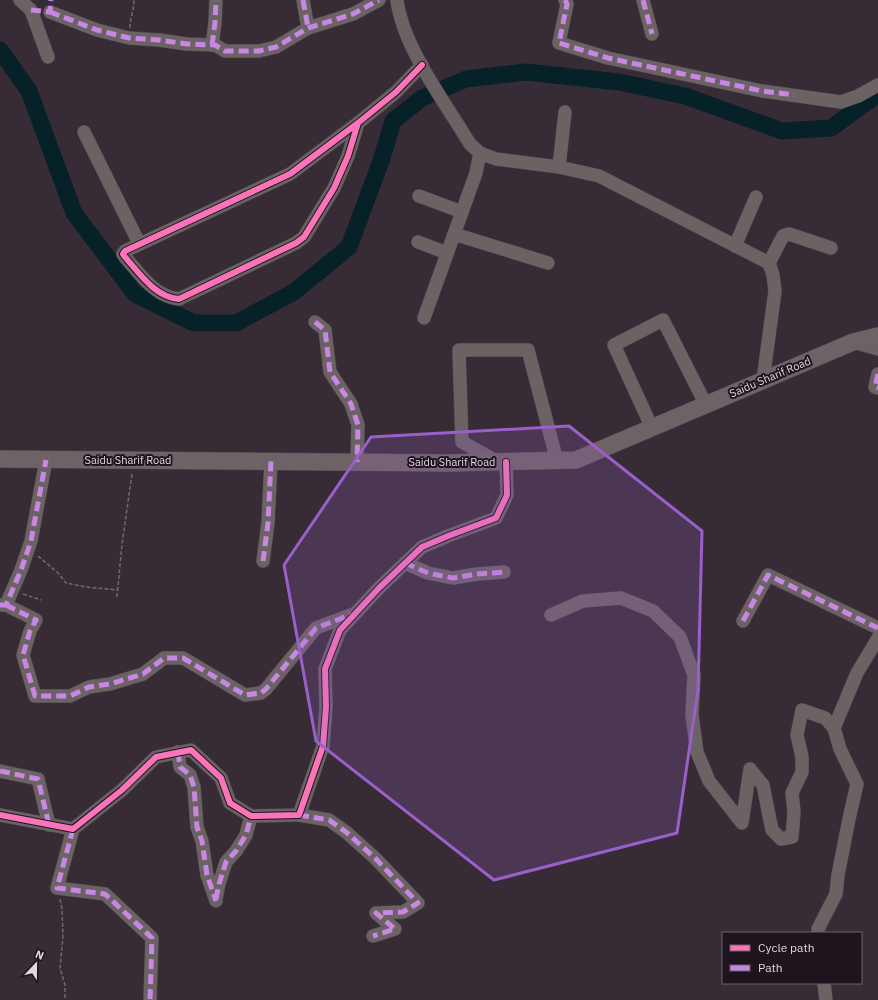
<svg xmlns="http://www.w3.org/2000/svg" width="878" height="1000" viewBox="0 0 878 1000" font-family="'IBM Plex Sans',sans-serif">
  <rect width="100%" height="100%" fill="#372c36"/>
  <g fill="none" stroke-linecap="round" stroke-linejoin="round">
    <polyline stroke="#072129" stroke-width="17" points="0,50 29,91 74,213 135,294 194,323 236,323 294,292 349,247 382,158 393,121 422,98 466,79 526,72 619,82 685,96 782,131 831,128 878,94"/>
    <g stroke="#524851" stroke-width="14">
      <g id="minor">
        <polyline points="20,0 31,10 48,57"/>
        <polyline points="303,0 308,28"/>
        <path d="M397 0C403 48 445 102 470 144L480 153 496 159 559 167 599 176 769 263 773 275 775 291 763 380"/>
        <polyline points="565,0 567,4 559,43 608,58 762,91 841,102 858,96 878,85"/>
        <polyline points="643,0 652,34"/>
        <polyline points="50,12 97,30 129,38 159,40 187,44 215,45 225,51 259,51 276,47 308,28 353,14 379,0"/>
        <polyline points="212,45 215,23 216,0"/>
        <path d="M358 123 348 156 334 188 304 237 296 243 179 299C155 297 140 274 125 257L123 254 125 251 290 174 358 123 396 92 422 65"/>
        <polyline points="84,132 139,243"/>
        <polyline points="559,167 565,112"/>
        <polyline points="419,196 462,212"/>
        <polyline points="454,234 548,263"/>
        <polyline points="418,242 447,253"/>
        <polyline points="735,246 756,197"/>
        <polyline points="769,263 783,236 789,234 831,248"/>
        <polyline points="424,318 476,173 480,153"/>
        <polyline points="315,322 325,330 330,372 351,404 358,425 357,462"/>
        <polyline points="853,342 878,349"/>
        <polyline points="878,374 875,387 878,388"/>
        <polyline points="652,428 614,345 663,320 706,405"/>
        <polyline points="498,462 462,442 459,350 528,350 557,461"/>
        <polyline points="263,561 268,523 271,461"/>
        <polyline points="405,563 428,573 453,578 477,574 504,572"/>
        <polyline points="0,605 6,605 21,570 31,541 46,460"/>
        <polyline points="6,605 36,620 30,631 23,655 35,696 70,696 89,687 110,684 143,674 164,658 183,658 245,695 261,693 266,689 316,628 353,614"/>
        <polyline points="551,615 583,601 621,598 653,611 680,637 694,675 692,715 697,752 709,781 742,823 750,769 763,785 772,830 781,839 792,837 794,812 792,793 802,772 802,757 797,735 802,710 825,718 834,728"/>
        <polyline points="743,621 768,575 878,628"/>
        <polyline points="178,752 180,767 190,775 194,787 197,827 202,841 207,875 216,901"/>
        <polyline points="0,771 38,779 49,825"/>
        <polyline points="0,815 73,829 122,790 156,757 191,750 221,778 230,803 251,816 299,815 323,746 326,707 325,669 340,630 379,588 422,547 448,536 496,518 507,495 506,462"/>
        <polyline points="299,815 329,820 346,832 375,858 418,903 403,912 376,913 395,929 373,936"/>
        <polyline points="73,829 57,888 105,894 152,938 150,1000"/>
        <polyline points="216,899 219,884 226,862 236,851 246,835 251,816"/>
        <polyline points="818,933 818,929 836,894 838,875 849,819 857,784 840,749 834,728 857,673 878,638"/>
        <polyline points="824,983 826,1000"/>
      </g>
    </g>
    <g stroke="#524851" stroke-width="18">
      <polyline id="major" points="0,459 448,463 576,460 853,342 878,336"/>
    </g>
    <g stroke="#716a6c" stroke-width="1.5" stroke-dasharray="4 2" stroke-linecap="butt">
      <path d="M130 28C130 18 134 10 134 0"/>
      <polyline points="38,556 58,573 66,583 86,587 117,590"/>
      <polyline points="23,594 41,600"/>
      <polyline points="117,597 122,544 132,474"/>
      <polyline points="60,899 62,909 63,936 60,968 65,985 65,1000"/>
    </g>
    <use href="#minor" stroke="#6b6264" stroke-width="13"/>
    <use href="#major" stroke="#6d6265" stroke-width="17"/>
    <g stroke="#c787e3" stroke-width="5" stroke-dasharray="10 5" stroke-linecap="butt">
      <polyline points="303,0 308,28"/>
      <polyline points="565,0 567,4 559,43 608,58 762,91 794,95"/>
      <polyline points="643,0 652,34"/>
      <polyline points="31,10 50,12 51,0"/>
      <polyline points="50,12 97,30 129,38 159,40 187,44 215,45 225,51 259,51 276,47 308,28 353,14 379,0"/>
      <polyline points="212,45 215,23 216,0"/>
      <polyline points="315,322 325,330 330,372 351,404 358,425 357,462"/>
      <polyline points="878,374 875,387 878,388"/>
      <polyline points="263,561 268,523 271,461"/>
      <polyline points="405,563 428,573 453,578 477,574 504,572"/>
      <polyline points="0,605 6,605 21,570 31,541 46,460"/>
      <polyline points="6,605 36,620 30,631 23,655 35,696 70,696 89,687 110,684 143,674 164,658 183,658 245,695 261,693 266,689 316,628 353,614"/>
      <polyline points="743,621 768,575 878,628"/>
      <polyline points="178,752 180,767 190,775 194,787 197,827 202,841 207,875 216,901"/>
      <polyline points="0,771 38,779 49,825"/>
      <polyline points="299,815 329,820 346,832 375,858 418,903 403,912 376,913 395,929 373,936"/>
      <polyline points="73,829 57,888 105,894 152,938 150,1000"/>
      <polyline points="216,899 219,884 226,862 236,851 246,835 251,816"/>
    </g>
    <g stroke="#1d141d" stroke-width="8">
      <g id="cycleway">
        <path d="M358 123 348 156 334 188 304 237 296 243 179 299C155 297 140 274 125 257L123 254 125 251 290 174 358 123 396 92 422 65"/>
        <polyline points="0,815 73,829 122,790 156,757 191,750 221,778 230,803 251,816 299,815 323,746 326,707 325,669 340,630 379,588 422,547 448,536 496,518 507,495 506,462"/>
      </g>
    </g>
    <use href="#cycleway" stroke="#fb73b8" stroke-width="6"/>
  </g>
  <path fill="#9a5fc9" fill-opacity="0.2" stroke="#9a5fc9" stroke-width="3" stroke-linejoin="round" d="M569 426 702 531 698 690 677 833 494 880 316 741 284 565 371 437Z"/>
  <g text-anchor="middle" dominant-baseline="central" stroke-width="4" stroke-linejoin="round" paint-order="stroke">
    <g font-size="11" fill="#e2d6e1" stroke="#1d141d">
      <text transform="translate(770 377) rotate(-23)">Saidu Sharif Road</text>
      <text x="128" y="460">Saidu Sharif Road</text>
      <text x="452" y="462">Saidu Sharif Road</text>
    </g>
  </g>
  <rect x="722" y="932" width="140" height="52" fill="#1d141d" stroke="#6c626b"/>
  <rect x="730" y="945" width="20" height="6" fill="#fb73b8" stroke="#6c626b"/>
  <text x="758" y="952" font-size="12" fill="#e2d6e1">Cycle path</text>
  <rect x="730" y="965" width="20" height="6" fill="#c787e3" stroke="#6c626b"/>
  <text x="758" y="972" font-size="12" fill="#e2d6e1">Path</text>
  <g transform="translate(36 964) rotate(22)" stroke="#1d141d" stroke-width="3" paint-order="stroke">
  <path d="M0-3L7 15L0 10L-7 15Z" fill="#e2d6e1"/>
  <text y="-6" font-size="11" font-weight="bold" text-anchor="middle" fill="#e2d6e1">N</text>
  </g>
</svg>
